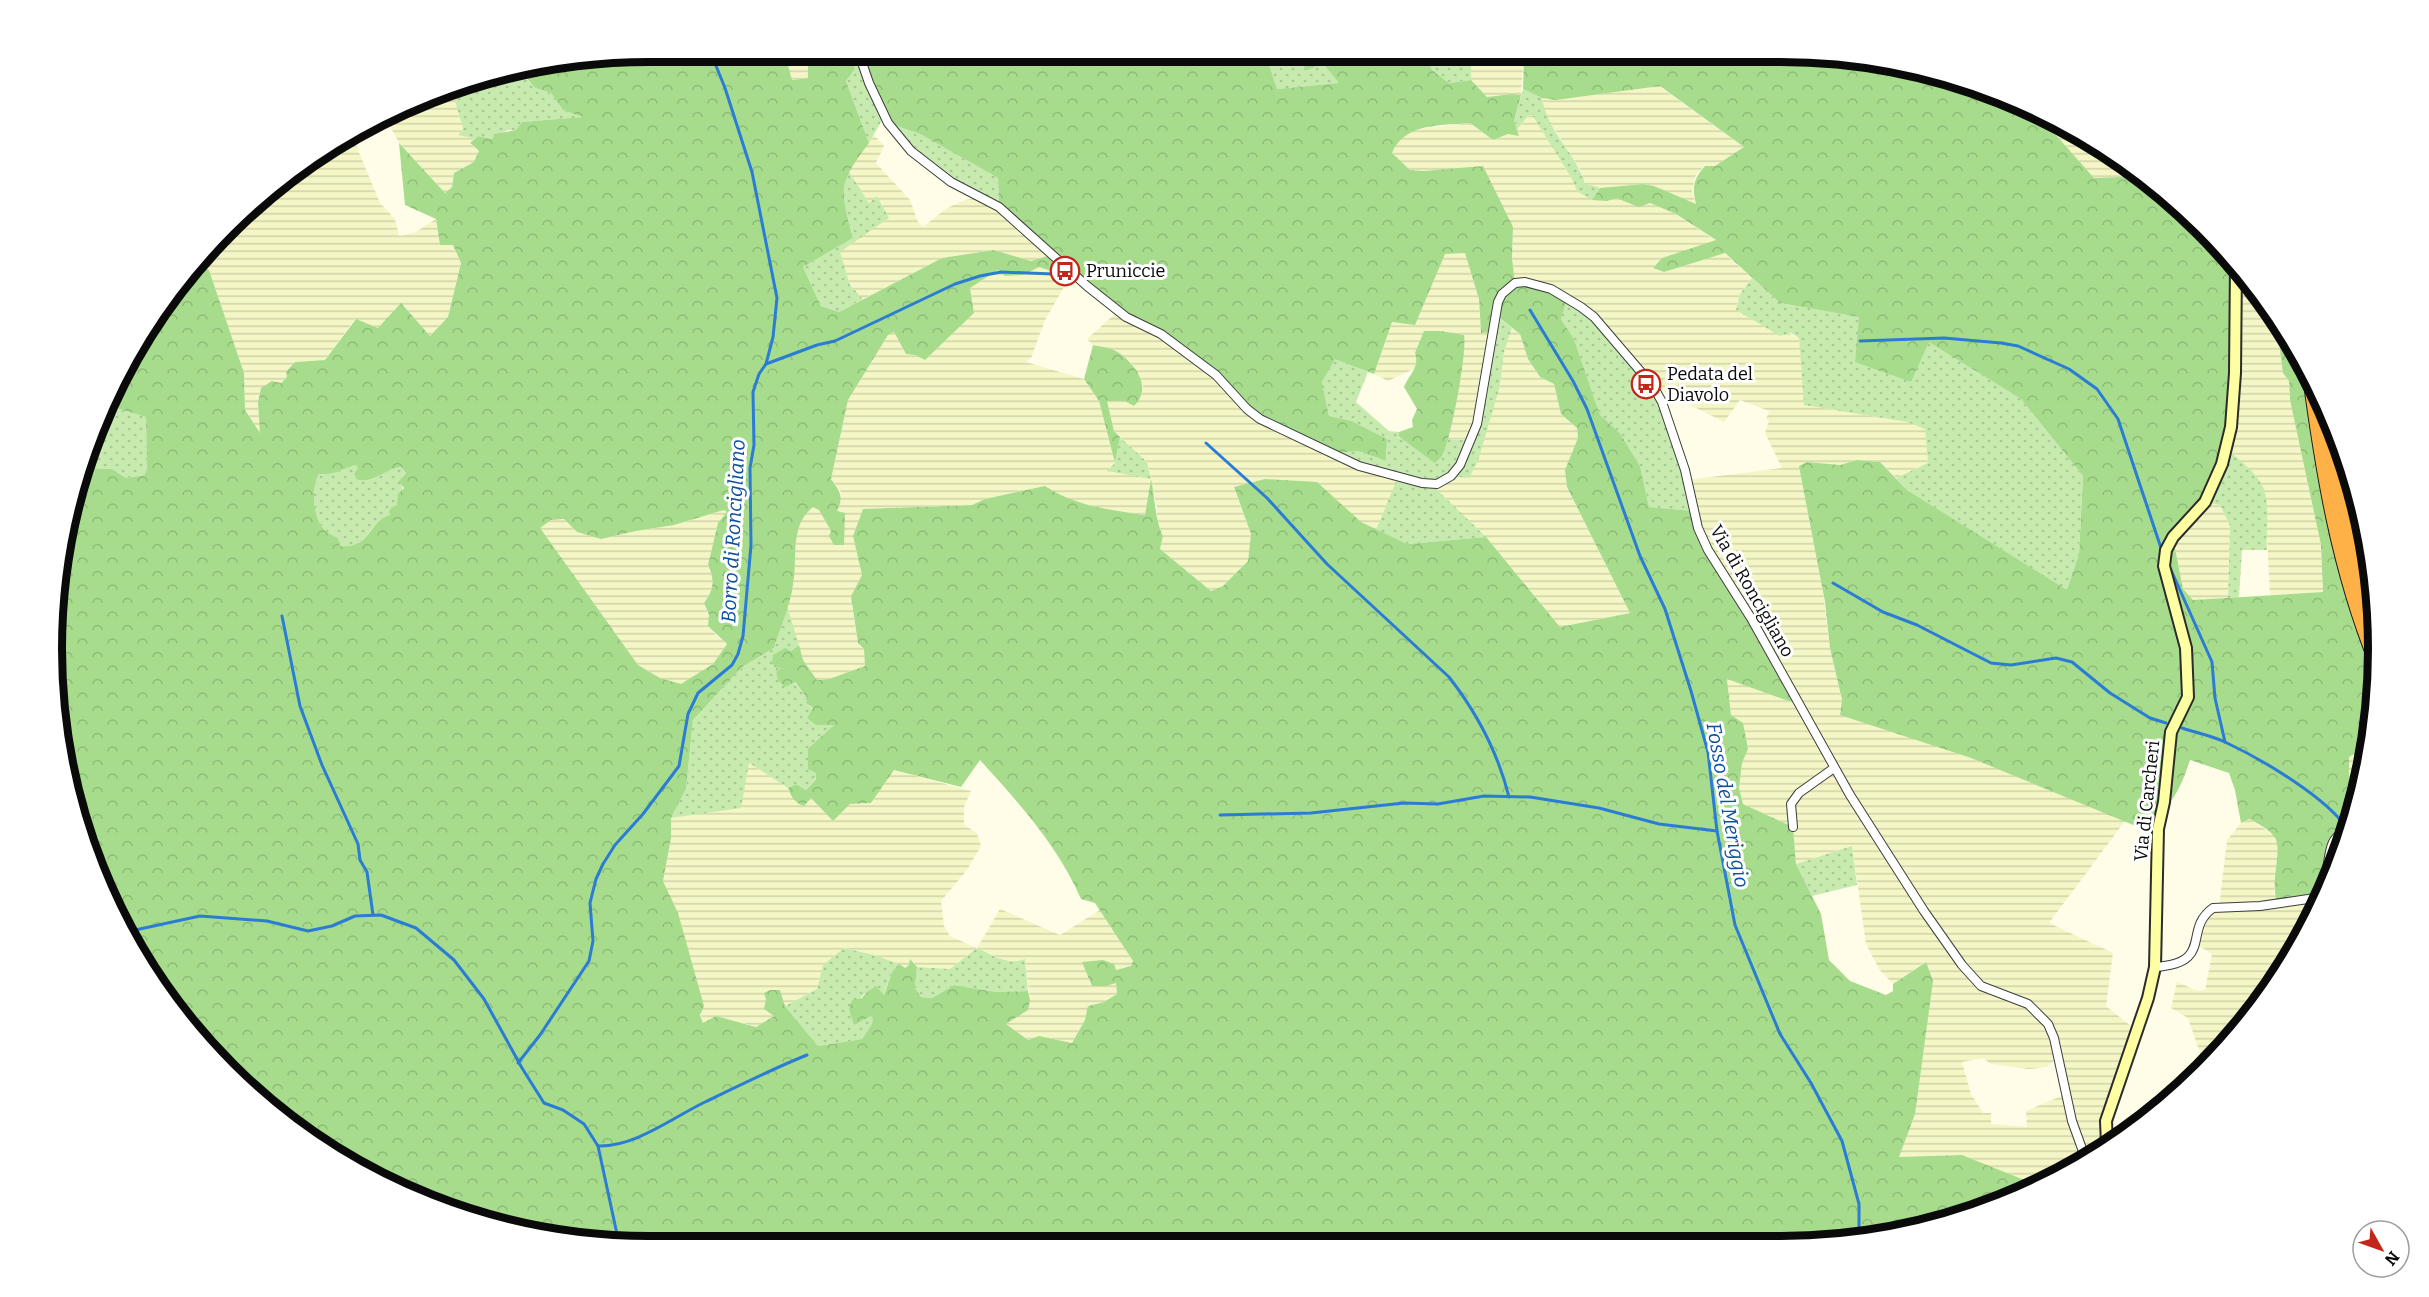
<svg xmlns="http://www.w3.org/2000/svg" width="2429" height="1297" viewBox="0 0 2429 1297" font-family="Bitter,serif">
  <defs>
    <pattern id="farmland-rules" width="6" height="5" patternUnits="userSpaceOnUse" patternTransform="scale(1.5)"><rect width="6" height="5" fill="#f4f6c6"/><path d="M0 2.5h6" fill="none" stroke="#d0d2a9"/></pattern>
    <pattern id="grass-dots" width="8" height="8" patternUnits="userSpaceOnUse" patternTransform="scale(1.5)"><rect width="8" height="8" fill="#c7ebaf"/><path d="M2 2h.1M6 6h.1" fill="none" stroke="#aac895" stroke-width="1.8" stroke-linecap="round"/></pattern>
    <pattern id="forest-crowns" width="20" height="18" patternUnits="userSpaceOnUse" patternTransform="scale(1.5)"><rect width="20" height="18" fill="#a7dc8d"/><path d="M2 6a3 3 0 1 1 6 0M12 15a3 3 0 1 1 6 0" fill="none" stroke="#8ebb78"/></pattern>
  </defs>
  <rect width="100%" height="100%" fill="#fffde7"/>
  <g fill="url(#farmland-rules)" fill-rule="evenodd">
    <polygon points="784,51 815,51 816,54 808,62 808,78 791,80"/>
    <polygon points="1474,52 1524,52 1521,95 1512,94 1487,97 1471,80 1471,59"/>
    <polygon points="464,81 461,117 463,128 459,135 474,139 470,143 479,152 474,163 454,173 452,187 445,193 399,143 384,115"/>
    <polygon points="1659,86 1744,147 1715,166 1704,166 1695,177 1692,192 1696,205 1654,186 1643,184 1600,188 1585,183 1581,171 1545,114 1542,98 1556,100"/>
    <polygon points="2032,108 2045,113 2146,176 2094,178"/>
    <path d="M1532 115 1572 179 1577 191 1616 198 1639 206 1650 203 1676 214 1716 241 1662 258 1653 268 1664 272 1724 253 1752 278 1740 294 1736 310 1799 338 1805 405 1907 422 1925 429 1928 463 1896 478 1880 462 1857 460 1840 465 1807 462 1830 648 1842 701 1840 714 1971 758 2125 821 2049 923 2113 953 2106 1006 2137 1031 2111 1103 2107 1144 2040 1183 2022 1179 1962 1155 1898 1157 1915 1114 1925 962 1893 984 1879 969 1866 944 1852 846 1796 864 1793 827 1743 804 1739 788 1742 763 1748 748 1731 715 1727 678 1799 705 1708 550 1687 480 1782 468 1765 433 1769 421 1766 419 1769 411 1740 400 1724 422 1653 386 1515 283 1512 258 1513 227 1424 171 1410 170 1392 153 1397 142 1408 132 1426 128 1470 123 1493 140 1508 134 1519 136 1517 130 1528 116ZM2058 1057 2066 1094 2026 1111 2027 1127 1991 1124V1113H1983L1971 1094 1962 1062 1983 1058 1991 1064 2029 1069 2047 1067Z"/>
    <polygon points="350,131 380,203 395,219 399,236 414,233 436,219 440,245 453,245 461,263 448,317 429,337 378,328 355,319 325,360 295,362 287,377 258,403 260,433 245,410 244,373 209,270 194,261 284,175"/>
    <polygon points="874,135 884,146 876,163 910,200 918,222 923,227 947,208 965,200 980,197 999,207 1052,255 1031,261 994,250 942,258 863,299 850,285 839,252 889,218 877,196 869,203 848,170"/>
    <polygon points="1465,252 1479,299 1481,333 1493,332 1470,440 1448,439 1461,376 1464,335 1417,359 1416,368 1388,381 1374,374 1392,322 1415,324 1445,254"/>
    <polygon points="2236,264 2276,320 2283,373 2289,381 2290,400 2321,545 2323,592 2270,595 2265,495 2263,486 2226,449"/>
    <polygon points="1039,267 1054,272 1072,273 1045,320 1031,358 1026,362 1084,379 1099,401 1106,428 1115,463 1107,471 1151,478 1147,462 1114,431 1107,401 1141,400 1143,385 1132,364 1115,350 1093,345 1087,339 1118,311 1399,477 1376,530 1361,523 1317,482 1234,488 1251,534 1248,561 1223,586 1211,591 1160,549 1163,536 1157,524 1157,507 1151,481 1145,515 1106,510 1077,502 1059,495 1045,486 985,499 972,505 863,509 853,536 862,575 851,596 858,643 864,649 865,666 829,679 817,680 803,660 787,606 793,586 796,537 803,515 813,506 819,510 831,531 834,545 844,545 836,511 841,492 831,479 848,400 888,335 894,332 906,354 915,355 925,360 974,313 970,288 999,270 1005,276 1023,275"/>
    <polygon points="1512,328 1520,334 1528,359 1540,377 1554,384 1561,414 1577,428 1578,438 1567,487 1630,613 1560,627 1486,537 1430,484 1451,476 1500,386 1504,352"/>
    <polygon points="2327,414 2346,457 2373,576 2359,577"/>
    <polygon points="2205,502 2220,505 2230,526 2228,598 2193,600 2183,589 2173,538"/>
    <polygon points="725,510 728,512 718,523 708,565 713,577 711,594 704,603 715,634 727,644 713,664 681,685 660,678 638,665 539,528 551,520 564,519 577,532 601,539 636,531 674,525"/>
    <polygon points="2356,753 2366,755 2358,803 2349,827 2349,757"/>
    <polygon points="748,762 788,788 791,797 810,798 815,801 833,821 850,804 871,803 894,770 971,791 964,807 964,825 977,833 981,846 967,870 941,901 944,926 950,936 977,948 1000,909 1060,935 1100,910 1133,961 1131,966 1116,970 1083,962 1092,986 1116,982 1117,994 1104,1002 1089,1006 1085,1020 1072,1043 1039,1036 1028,1040 1006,1024 1030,1000 1025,960 1015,963 1005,961 977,948 950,969 917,967 911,960 909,965 905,968 874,955 844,948 823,965 817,989 785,1006 780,990 775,1015 756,1027 740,1022 703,1024 678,913 663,881 671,838 671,818 705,812"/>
    <polygon points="2249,819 2274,835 2278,845 2274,894 2315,898 2325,890 2316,913 2230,1042 2192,1077 2192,1068 2201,1056 2188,1018 2171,1008 2177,982 2198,991 2205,990 2212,954 2196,944 2203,918 2219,908 2227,840 2241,823"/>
  </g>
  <g fill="url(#grass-dots)">
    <polygon points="849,51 858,51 885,115 869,143 846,81 855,69"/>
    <polygon points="1268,52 1296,52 1306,71 1323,62 1340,83 1277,89 1267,58"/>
    <polygon points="1429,52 1474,52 1471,59 1471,80 1449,83 1432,70 1426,56"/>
    <polygon points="498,72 507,76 521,73 535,88 551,93 563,110 586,117 522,122 516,130 508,130 492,139 478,136 474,139 459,135 463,128 455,101 456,84"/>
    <path d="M1523 89 1542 98C1547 131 1575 152 1585 183L1600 188 1592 200 1577 191 1572 179 1532 115 1528 116 1517 130 1514 121Z"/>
    <polygon points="888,123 920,134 998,178 999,207 931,169"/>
    <polygon points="848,170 869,203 877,196 889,218 840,252 850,285 863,299 839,312 821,306 803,267 853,238 842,196"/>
    <polygon points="1752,278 1780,303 1860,317 1855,362 1929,341 2021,399 2083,476 2079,554 2067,591 1907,490 1896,478 1928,463 1925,429 1907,422 1804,405 1799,338 1791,333 1780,336 1736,310 1740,294"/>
    <polygon points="1567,299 1581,307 1662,402 1694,511 1649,507 1640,466 1620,433 1600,415 1574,339 1561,319"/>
    <polygon points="1496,316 1512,328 1504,352 1500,386 1478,461 1469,478 1451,476 1431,484 1486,537 1407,544 1376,530 1398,477 1334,453 1358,451 1386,461 1387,439 1352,421 1329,416 1322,382 1335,358 1368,372 1356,402 1389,431 1399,432 1398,437 1443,455 1448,439 1470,440"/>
    <polygon points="112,407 146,417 147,470 144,475 126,478 112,469 92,468 84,456 102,410 106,411"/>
    <polygon points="1120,437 1147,462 1151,479 1107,471 1115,463"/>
    <path d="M2226 449C2239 459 2256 472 2263 487 2270 502 2266 533 2267 550H2242L2239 597 2228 598 2230 526 2220 505 2205 502Z"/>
    <path d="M356 465 358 468V480C375 483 385 469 401 467L406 473 402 477C404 490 400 507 389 516 386 519 380 519 377 523 364 536 363 548 340 546L338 538C332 535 326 532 322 527 313 514 311 488 319 474 337 475 339 470 356 465Z"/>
    <polygon points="787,606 799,645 791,651 782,667 807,698 806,703 813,709 807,718 834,724 816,773 816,778 806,790 796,784 788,788 749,763 741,808 671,818 686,789 693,720 742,667 774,648"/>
    <polygon points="1852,846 1857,885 1812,896 1796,864"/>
    <polygon points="844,948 874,955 899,964 892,972 883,996 867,992 849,1009 852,1014 873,1015 872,1024 862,1039 818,1046 785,1006 817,989 823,965"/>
    <path d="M977 948C993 955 1007 966 1025 959L1028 991 996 992 954 985 932 998 921 997 915 988 917 967 950 969Z"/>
  </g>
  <g fill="url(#forest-crowns)" fill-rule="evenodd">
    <path d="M648 51H784L792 80 808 78V62L816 54 819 61 825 51H849L855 69 846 81 869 143C837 185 840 189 853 238L803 267 821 306 839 312 942 258 994 250 1031 261 1051 255 999 207 998 178 920 134 888 123 858 51 1268 52 1267 58 1277 89 1339 83 1323 63 1306 71 1296 52H1429L1426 56 1432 70 1449 83 1471 80 1487 97 1512 94 1521 95 1514 121 1519 136 1508 134 1493 140 1470 123C1441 126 1405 122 1392 153L1410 170 1424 171 1483 166 1513 227 1512 258 1515 283 1525 282 1567 299 1561 319 1574 339 1600 415 1620 433 1640 466 1649 507 1694 511 1698 528 1800 705 1727 679 1731 715 1743 723 1748 749 1742 763 1739 788 1743 804 1793 827 1796 864 1821 914 1829 960 1850 981 1886 995 1893 991V984L1926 962 1933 981 1915 1114 1899 1157 1962 1155 2022 1179 2040 1183 2009 1201 1859 1241 610 1245 494 1226 384 1184 285 1123 200 1043 152 980 97 877 71 803 52 688V609L71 494 84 456 92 468 112 469 126 478 144 475 147 470 146 417 112 407 106 411 102 410 152 317 194 261 209 270 244 373 245 410 260 433 258 403 261 388 272 381 281 383 287 377 286 372 295 362 325 360 356 319 378 328 401 303 430 336 448 317 461 263 453 245H440L436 219 405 205 399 143 445 193 452 187 454 173 474 162 479 151 470 143 478 136 492 139 495 134 516 130 522 122 583 117 563 110 551 93 535 88 522 73 507 76 498 72 532 62ZM1465 253 1479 299 1481 333 1493 332 1497 316 1520 334 1528 359 1540 377 1554 384 1561 414 1577 428 1578 438 1565 470 1567 487 1630 613 1560 627 1486 537 1407 544 1361 522 1317 482 1265 479 1234 487 1251 534 1248 561 1223 586 1211 591 1160 549 1163 536C1155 521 1155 497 1151 479L1145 515C1110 510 1075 506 1045 486L985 499 972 505 863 509 853 536 862 575 851 596 858 643 864 649 865 666 829 679 817 680 803 660 799 645 791 651 785 648 773 655 772 663 775 667 781 668 776 672 778 680 785 687 795 682 807 698 806 703 813 708 807 718 816 725H834L808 749V769L816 773V779L806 790 796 784 788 788C791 797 795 803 804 806L811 798 833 821 850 804 871 803 894 770 961 787 980 760C1019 803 1058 846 1081 899L1095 903 1133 961 1131 966 1116 970 1114 964 1103 960 1082 962 1092 986H1106L1116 983 1117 994 1104 1002 1088 1006 1085 1020 1072 1043 1039 1036 1028 1040 1006 1024 1028 1010 1030 1000 1028 991 996 992 954 985 932 998 921 997 915 988 917 967 910 959 909 965 905 968 899 964 892 972 884 995 876 986 867 992 862 998 852 1000 849 1009 854 1025 873 1015 872 1024 862 1039 818 1046 785 1006 780 990H770L764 993 766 999 764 1009 774 1016 756 1027 716 1016 703 1023 700 1015 704 1006 678 913 663 881 671 838V818L686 789 693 720 742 667 774 648C780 628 790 606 793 585 798 558 789 526 813 507L819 510 831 531 829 536 834 545H844L845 513 837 511C844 497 840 491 831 479L848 400 888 335 894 332 906 354 915 355 925 360 974 313 970 288 998 270 1005 276 1023 275 1039 267 1054 272 1072 273 1126 317 1195 357 1260 419 1334 453 1358 451 1386 461 1387 439 1352 421 1329 416 1322 382 1335 359 1374 374 1392 322 1415 325 1445 254ZM356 465 358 468 354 474 358 480C375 483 385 469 401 467L406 473 399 481 404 488 398 494 397 505 392 507 389 511 390 515C368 521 371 549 340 546L338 538C332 535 326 532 322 527 313 514 311 488 319 474 337 475 339 470 356 465ZM724 510 727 512 718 523 708 565C715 579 714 590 704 603L709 615 708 626 727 644 713 664 681 684 660 678 638 665 540 528 551 520 564 519 577 532 601 539 636 531 674 525Z"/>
    <path d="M1524 52H1819L1935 71 2032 108 2094 178 2146 176 2230 255 2236 264 2231 427 2205 502 2173 538 2183 589 2193 600 2323 592 2321 545 2290 400 2289 381 2283 373 2276 320 2298 350 2310 376 2376 661 2377 688 2366 755 2356 753 2349 757V826L2325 890 2315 898 2278 903C2268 882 2285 847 2273 835 2267 828 2257 823 2249 819L2241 823 2235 790 2229 773 2190 760C2179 794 2170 807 2143 829L1971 758 1840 715 1842 700 1830 648 1825 602 1799 466 1807 462 1840 465 1857 460 1880 462 1907 490 2067 590 2079 554 2083 476 2021 399 1929 342 1911 382 1855 362 1859 317 1780 303 1725 253 1664 272 1653 268 1662 258 1716 240 1676 214 1650 203 1639 207 1616 198 1607 201 1592 200 1600 188 1643 184 1654 186 1696 204C1692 188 1693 179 1705 166H1715L1744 147 1660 86 1556 100 1542 98 1523 89Z"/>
    <path d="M1424 331H1440L1464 335C1467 355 1452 432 1444 452 1442 457 1438 460 1435 463L1398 436 1399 432 1413 427 1412 420 1417 409 1404 387C1409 375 1420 367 1415 353Z"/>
    <path d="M1093 345C1100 347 1110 347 1116 351 1134 362 1154 388 1134 406L1125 401H1107L1114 431 1120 437 1115 463 1099 401 1084 379Z"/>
  </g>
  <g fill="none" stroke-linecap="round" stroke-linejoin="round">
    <g stroke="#2b7cd5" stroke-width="3">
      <polyline points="1530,310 1573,381 1587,409 1640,556 1665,609 1691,691 1708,752 1717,831 1735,925 1780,1034 1811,1083 1842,1141 1859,1204 1859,1241"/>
      <polyline points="1860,341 1944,338 2001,343 2018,346 2069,369 2097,389 2118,419 2161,548"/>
      <polyline points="766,364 817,345 835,341 955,284 980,276 1001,272 1053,274"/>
      <path d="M1206 443 1267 498 1327 564 1449 677C1477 713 1498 753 1509 797"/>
      <polyline points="2171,570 2212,662 2215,698 2225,742"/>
      <polyline points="1833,583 1883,612 1917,625 1991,663 2011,665 2056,658 2072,662 2110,693 2150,718 2166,723"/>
      <polyline points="282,616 300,706 322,765 358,844 360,860 367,872 373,915"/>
      <path d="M2182 728C2197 733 2213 736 2227 743 2261 759 2328 798 2348 830"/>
      <polyline points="1220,815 1311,813 1404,803 1438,804 1484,796 1530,797 1599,808 1659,824 1717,831"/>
      <polyline points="126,932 200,916 267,921 308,931 332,926 355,916 381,915 416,928 454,960 484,999 522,1068 544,1103 563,1110 584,1124 598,1146 617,1234 622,1245"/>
      <polyline points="518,1063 540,1035 589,961 593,941 590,903 596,879 603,864 615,845 643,814 679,766 688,714 698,693 732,665 738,654 743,636 751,545 750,468 754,445 753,392 759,374 766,364 773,337 777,298 752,172 725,88 710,51"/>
      <path d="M598 1146C635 1147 672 1118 705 1102 738 1086 772 1069 807 1055"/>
    </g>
    <g stroke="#3d3d3d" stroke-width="10">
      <g id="street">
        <polyline points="858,51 869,83 888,123 911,151 951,182 999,207 1087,286 1126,317 1161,334 1216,375 1247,409 1260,419 1359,466 1422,483 1437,484 1451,476 1460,465 1477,424 1498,302 1502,294 1515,283 1525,282 1551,289 1581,307 1594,317 1653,386 1662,402 1685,470 1698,528 1708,550 1751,618 1850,795 1924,911 1962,965 1981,986 2028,1004 2048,1024 2054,1038 2072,1121 2085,1157"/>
        <polyline points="1793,827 1791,804 1799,793 1834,768"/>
        <path d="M2155 967C2215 963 2182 930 2213 908L2260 906 2315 898C2332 878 2325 845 2338 836L2345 838"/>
      </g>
    </g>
    <g stroke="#2c2c2c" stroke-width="14">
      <polyline id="secondary" points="2107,1144 2106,1121 2148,998 2155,967 2158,829 2164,802 2171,732 2188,697 2186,648 2164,566 2166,550 2173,537 2205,502 2222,464 2231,427 2235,373 2236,264"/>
    </g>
    <g stroke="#1b1b1b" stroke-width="16">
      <g id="highway">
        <path d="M2310 376C2323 474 2339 569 2376 661"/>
        <path d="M2327 414C2337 485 2349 557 2375 624"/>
      </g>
    </g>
    <use href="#street" stroke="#fff" stroke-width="8"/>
    <use href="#secondary" stroke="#feffa2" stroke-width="10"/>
    <use href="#highway" stroke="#feb146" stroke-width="14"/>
  </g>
  <defs>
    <g id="bus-ring" transform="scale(1.5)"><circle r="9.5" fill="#fff" stroke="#c1271b" stroke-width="1.5"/><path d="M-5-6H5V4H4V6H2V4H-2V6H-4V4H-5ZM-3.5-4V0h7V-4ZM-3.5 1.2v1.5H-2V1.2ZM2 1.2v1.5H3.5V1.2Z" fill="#c1271b"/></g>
  </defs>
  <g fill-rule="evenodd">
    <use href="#bus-ring" x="1065" y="271"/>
    <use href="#bus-ring" x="1646" y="384"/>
  </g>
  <g text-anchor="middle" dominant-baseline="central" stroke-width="6" stroke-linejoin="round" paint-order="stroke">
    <g font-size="18" fill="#0a0a0a" stroke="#fff" text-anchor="start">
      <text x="1086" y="271">Pruniccie</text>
      <text x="1667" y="374">Pedata del<tspan x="1667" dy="21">Diavolo</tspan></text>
    </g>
    <g font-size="18" fill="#0a0a0a" stroke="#fff">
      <text transform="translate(1752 591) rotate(60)">Via di Roncigliano</text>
      <text transform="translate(2147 801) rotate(-84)">Via di Carcheri</text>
    </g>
    <g font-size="20" font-style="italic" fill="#0d4fa1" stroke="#fff">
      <text transform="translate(733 531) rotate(-87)">Borro di Roncigliano</text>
      <text transform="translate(1728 805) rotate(80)">Fosso del Meriggio</text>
    </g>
  </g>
  <path d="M0 0H2429V1297H0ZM649 62H1781A587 587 0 0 1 2368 649V649A587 587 0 0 1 1781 1236H649A587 587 0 0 1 62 649V649A587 587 0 0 1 649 62Z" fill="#fff" fill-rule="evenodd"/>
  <path fill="none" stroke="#0a0a0a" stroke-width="8" d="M649 62H1781A587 587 0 0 1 2368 649V649A587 587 0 0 1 1781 1236H649A587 587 0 0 1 62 649V649A587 587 0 0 1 649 62Z"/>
  <g transform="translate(2381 1249) rotate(130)"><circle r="28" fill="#ffffff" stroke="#9d9d9d" stroke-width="1.5"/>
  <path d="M0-4.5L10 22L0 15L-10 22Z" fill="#c1271b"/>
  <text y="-9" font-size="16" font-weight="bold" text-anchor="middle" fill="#0a0a0a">N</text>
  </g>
</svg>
